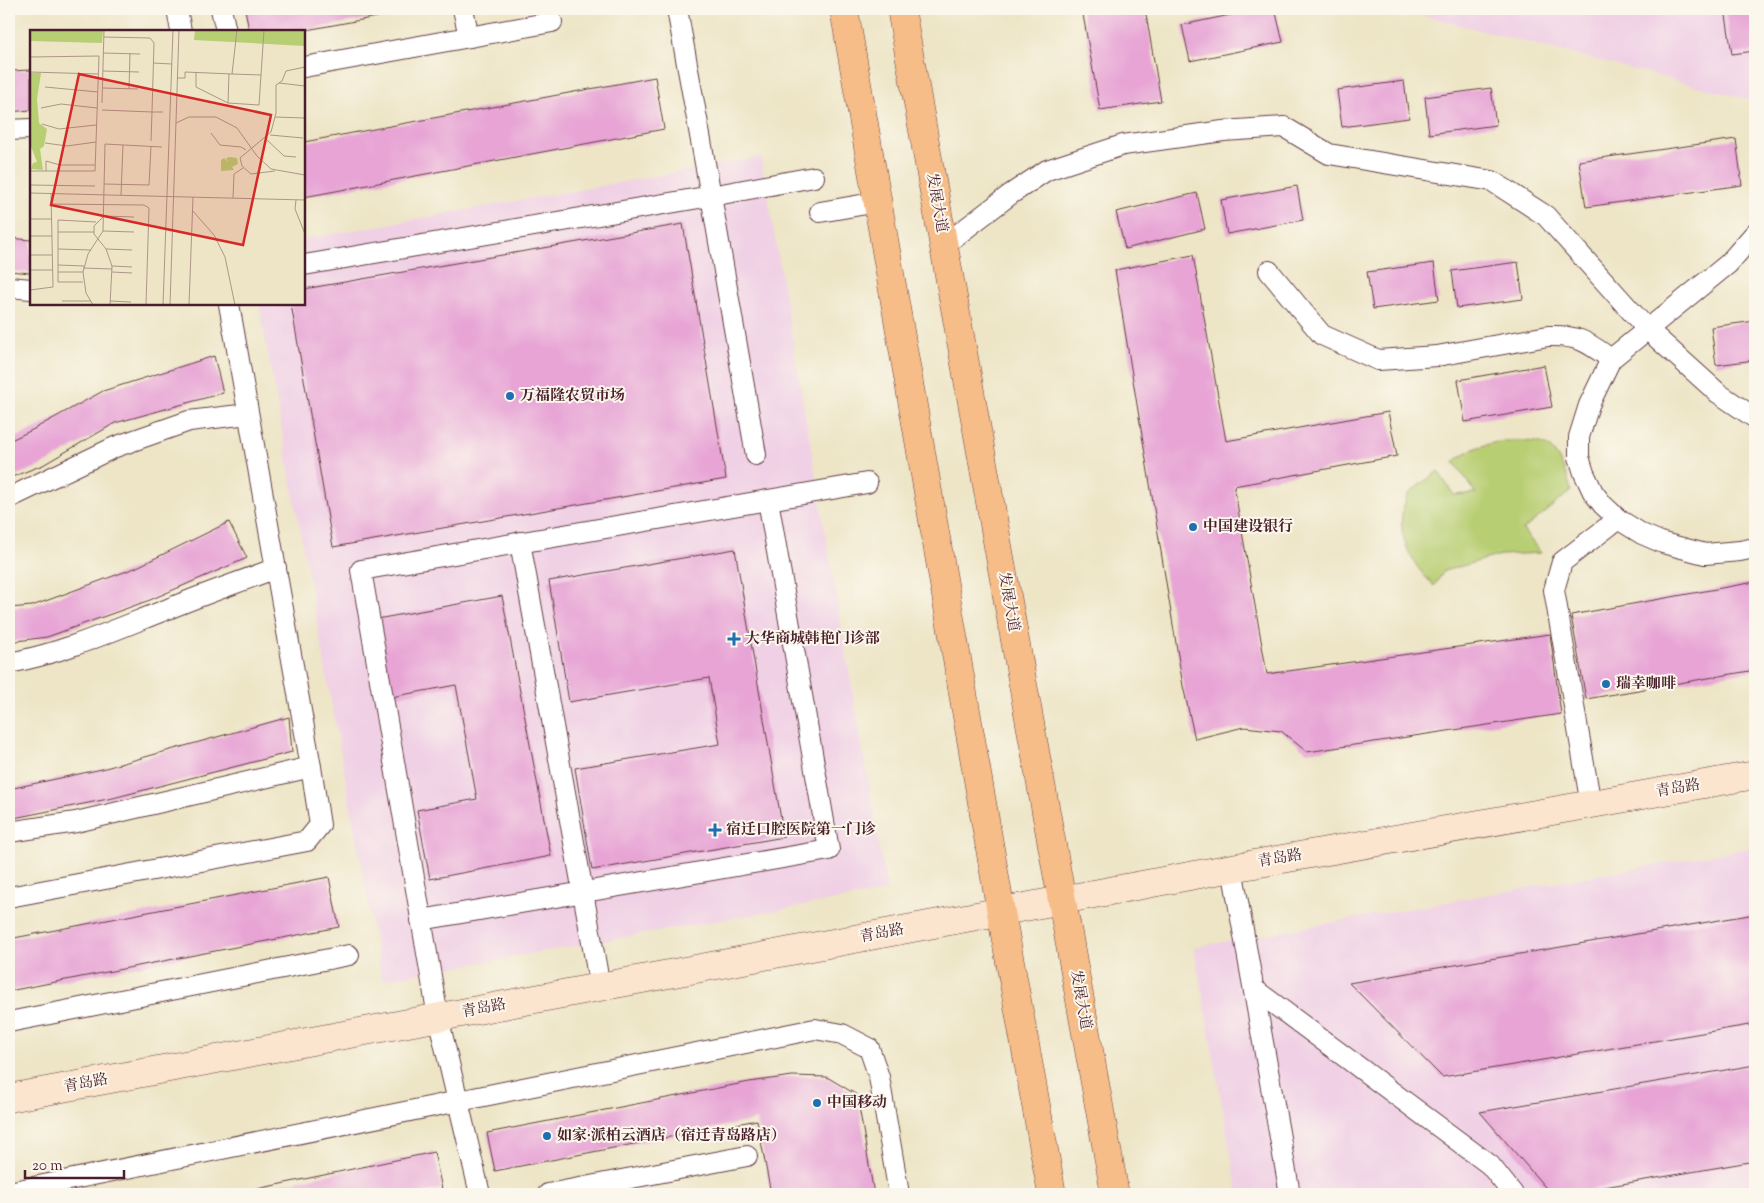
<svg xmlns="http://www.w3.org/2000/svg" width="1764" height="1203" viewBox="0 0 1764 1203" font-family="'Sorts Mill Goudy','Noto Serif SC',serif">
  <rect width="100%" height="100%" fill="#fbf7ec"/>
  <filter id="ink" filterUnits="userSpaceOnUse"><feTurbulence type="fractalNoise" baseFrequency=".02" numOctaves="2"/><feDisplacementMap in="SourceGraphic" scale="10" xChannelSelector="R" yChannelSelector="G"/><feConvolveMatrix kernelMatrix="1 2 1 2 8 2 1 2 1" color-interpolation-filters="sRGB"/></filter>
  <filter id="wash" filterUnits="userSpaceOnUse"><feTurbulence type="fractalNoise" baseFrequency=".0096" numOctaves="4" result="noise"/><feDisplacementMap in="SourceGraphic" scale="20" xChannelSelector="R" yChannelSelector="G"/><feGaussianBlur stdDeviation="1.12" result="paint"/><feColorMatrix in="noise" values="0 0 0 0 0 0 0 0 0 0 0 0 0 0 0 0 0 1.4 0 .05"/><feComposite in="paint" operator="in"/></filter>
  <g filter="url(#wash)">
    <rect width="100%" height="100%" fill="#ede5c6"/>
    <g fill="#f0d0e5">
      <polygon points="1398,9 1755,9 1755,101"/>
      <polygon points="761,157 887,891 382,980 259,304 304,304 304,239"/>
      <polygon points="1755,847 1755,1194 1238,1194 1194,947"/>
    </g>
    <path fill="#b8ce72" stroke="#81764e" d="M1504 441C1516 441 1532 440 1544 444 1557 449 1569 478 1571 491L1523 530 1541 553 1501 555 1444 571 1434 586C1413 566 1395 536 1404 506 1405 503 1406 498 1408 495 1412 489 1431 477 1438 471L1454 495 1476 493 1454 462C1468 449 1484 444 1504 441Z"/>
    <g id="blocks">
      <g fill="#e7a4d5">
        <polygon points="245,9 415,9 415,10 301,31 249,31"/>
        <polygon points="1082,9 1145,9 1161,101 1100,110"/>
        <polygon points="1259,9 1275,9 1283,42 1190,61 1182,25"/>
        <polygon points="1725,9 1753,9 1755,25 1755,51 1732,54"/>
        <polygon points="31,70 31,110 9,112 9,71"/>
        <polygon points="655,77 664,129 304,197 304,142"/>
        <polygon points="1404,81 1409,118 1342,127 1337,90"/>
        <polygon points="1491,88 1496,125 1429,134 1425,97"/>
        <polygon points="1736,139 1742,185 1586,207 1579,161"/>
        <polygon points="1297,186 1303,220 1227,234 1221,200"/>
        <polygon points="1197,193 1205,229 1125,249 1116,212"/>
        <polygon points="683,224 726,479 333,547 291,304 304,304 304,289"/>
        <polygon points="9,238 31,240 31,273 9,271"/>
        <polygon points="1193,255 1226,441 1388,412 1397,456 1234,486 1267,674 1550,634 1561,714 1307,752 1281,731 1244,727 1195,739 1183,686 1115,270"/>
        <polygon points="1518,262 1523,299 1457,308 1452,271"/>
        <polygon points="1434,263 1439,300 1373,309 1367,272"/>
        <polygon points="1755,321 1755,360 1716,365 1711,327"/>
        <polygon points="214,356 223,393 115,423 43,465 9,478 9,441 32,430 103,391"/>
        <polygon points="1544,365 1552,407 1465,422 1458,380"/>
        <polygon points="229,522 247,558 150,600 47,637 9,642 9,608 32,606 135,568"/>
        <polygon points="735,549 784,837 592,870 575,768 720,744 709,678 569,702 549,581"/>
        <polygon points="1755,582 1755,670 1586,699 1571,615"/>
        <polygon points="502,596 551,856 430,879 417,810 477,799 456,685 391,697 377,619"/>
        <polygon points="289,717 292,752 113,798 9,819 9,789 102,769"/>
        <polygon points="329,877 339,927 9,991 9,939"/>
        <polygon points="1755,914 1755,1024 1442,1077 1349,983"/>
        <polygon points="1755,1065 1755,1161 1564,1194 1551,1194 1480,1112"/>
        <polygon points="792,1076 827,1077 857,1095 874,1194 771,1194 757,1120 495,1171 487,1133 749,1082"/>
        <polygon points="434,1152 442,1189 416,1194 233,1194"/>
      </g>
    </g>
  </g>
  <g filter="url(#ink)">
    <use href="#blocks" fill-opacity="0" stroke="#623d42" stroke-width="1"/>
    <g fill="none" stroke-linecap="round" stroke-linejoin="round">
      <g stroke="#623d42" stroke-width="22">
        <g id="lane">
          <polyline points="177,9 181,31"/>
          <polyline points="221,9 226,31"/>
          <polyline points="463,9 469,37"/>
          <polyline points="304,67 552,22"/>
          <polyline points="9,130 31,129"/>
          <polyline points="820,212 878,202"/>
          <polyline points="1755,233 1728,264 1611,359 1589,405 1579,437 1579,457 1584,473 1593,492 1603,505 1618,519 1642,534 1663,543 1705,554 1740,551 1755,548"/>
          <polyline points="944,245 1011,194 1047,170 1123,145 1223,131 1284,127 1329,154 1492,181 1546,216 1647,329 1718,393 1755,418"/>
          <polyline points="304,265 711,196 677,9"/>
          <path d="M1269 271 1322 335 1378 360 1437 356 1548 336C1579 335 1587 342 1611 359"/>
          <polyline points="9,287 31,289"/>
          <polyline points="756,455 711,196 814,177"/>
          <polyline points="9,498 115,447 189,421 248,414"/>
          <polyline points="520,542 600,987"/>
          <path d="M9 663C64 653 116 629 168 609 204 594 240 582 276 568"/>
          <polyline points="1591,805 1554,590 1562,562 1618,519"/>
          <polyline points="9,832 76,822 311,767"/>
          <polyline points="1232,868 1290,1194"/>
          <polyline points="9,897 307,841 320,825 311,767 229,304"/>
          <polyline points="421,920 829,850 768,500"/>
          <polyline points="1254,989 1490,1165 1513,1194"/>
          <polyline points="9,1022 349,955"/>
          <polyline points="9,1192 815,1029 842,1034 869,1048 879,1077 899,1194"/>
          <polyline points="480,1194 438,1017 361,570 867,483"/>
          <polyline points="548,1194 747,1156"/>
        </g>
      </g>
      <g stroke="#623d42" stroke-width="29">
        <polyline id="secondary" points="9,1098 1232,868 1755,775"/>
      </g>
      <g stroke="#623d42" stroke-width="29">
        <g id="primary">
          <polyline points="844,9 1001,912 1052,1194"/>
          <polyline points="901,9 1115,1194"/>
        </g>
      </g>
      <use href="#lane" stroke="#fff" stroke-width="20"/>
      <use href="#secondary" stroke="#fce5cf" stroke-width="28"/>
      <use href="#primary" stroke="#f7bd88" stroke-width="28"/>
    </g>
  </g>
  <g fill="#1f6fb2" stroke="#fbf7ec" stroke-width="2">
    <circle cx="510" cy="396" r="5"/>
    <circle cx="1193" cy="527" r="5"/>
    <path d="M731.5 631.5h5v5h5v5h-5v5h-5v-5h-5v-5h5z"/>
    <circle cx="1606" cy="684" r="5"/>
    <path d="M712.5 822.5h5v5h5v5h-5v5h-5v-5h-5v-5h5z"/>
    <circle cx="817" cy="1103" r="5"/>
    <circle cx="547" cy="1136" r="5"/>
  </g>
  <g text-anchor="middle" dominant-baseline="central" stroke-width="4" stroke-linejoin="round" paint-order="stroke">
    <g font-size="15" fill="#4a1f2b" stroke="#fbf7ec">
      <text transform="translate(936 203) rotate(80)">发展大道</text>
      <text transform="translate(1008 602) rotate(80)">发展大道</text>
      <text transform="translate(1678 789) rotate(-10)">青岛路</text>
      <text transform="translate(1280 859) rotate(-10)">青岛路</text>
      <text transform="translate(882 934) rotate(-11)">青岛路</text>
      <text transform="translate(1080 1000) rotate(80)">发展大道</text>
      <text transform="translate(484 1009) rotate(-11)">青岛路</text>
      <text transform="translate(86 1084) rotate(-11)">青岛路</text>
    </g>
    <g font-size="15" font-weight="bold" fill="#4a1f2b" stroke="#fbf7ec" text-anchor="start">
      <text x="520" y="396">万福隆农贸市场</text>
      <text x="1203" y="527">中国建设银行</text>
      <text x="745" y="639">大华商城韩艳门诊部</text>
      <text x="1616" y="684">瑞幸咖啡</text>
      <text x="726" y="830">宿迁口腔医院第一门诊</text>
      <text x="827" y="1103">中国移动</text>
      <text x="557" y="1136">如家·派柏云酒店（宿迁青岛路店）</text>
    </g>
  </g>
  <g transform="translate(30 30)">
    <rect width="275" height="275" fill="#ede5c6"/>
    <path d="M0 0H73L72 13 0 11ZM165 0H275V16L164 10ZM0 43H11L7 69 9 93 17 99 14 116 10 119 13 140 1 139 3 133 7 132 0 114ZM200 127 207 128 208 134 202 137 204 140 191 141V130L194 128 198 132 196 128Z" fill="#b8ce72"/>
    <path fill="none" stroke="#ac9688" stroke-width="1" d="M73 23 110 24M0 27 69 26 65 141H0M123 33 142 34M73 41 109 42M0 42 68 44M166 43V57L198 73M199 44 198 73 229 75 234 0M202 44 231 45M147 48H155V42L202 44 207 0M249 53 275 56M15 57 68 62M73 58 108 59M99 59 100 23M72 73 74 0M11 78 31 74 67 78M72 80 122 82 124 13 120 8 74 7M245 87 275 88M146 93 159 87H186L207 98 227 126 241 139 275 145M12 94 29 99 66 95M181 103 190 115 211 117 216 120M240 105 273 108M236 109 254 126 266 127M121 111 122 82H133M15 113 37 116 66 112M16 141V131L30 135H65M245 141 221 144 212 136 210 128 241 102 246 83V55L252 51 256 41 275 37M74 154 119 155 121 116M0 155 65 156M0 163 275 170M91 165 93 115M203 168 204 144 213 138M266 170 265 179 275 204M21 174 114 175 119 178 116 275M162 180 184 205 195 227 205 275M0 189H22M73 201 104 202M28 202H64M0 206H22M28 219 61 220M76 219 102 220M0 225H22M28 235 54 236M82 236 102 237M53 238 82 239M0 240H23M28 242H53M82 242 102 243M53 252H28V190L66 192M0 260 23 257 21 163M32 271H61M80 271 101 272M63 275 56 263 53 242 58 224 73 201 75 114 132 117M80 275 82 236 76 219 64 204V196L74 186 104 187M133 275 143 0M140 275 149 0M159 275 163 167"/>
    <path fill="#d62828" fill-opacity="0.15" stroke="#d62828" stroke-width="2.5" d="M49 44 241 85 213 215 21 175Z"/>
    <rect width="275" height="275" fill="none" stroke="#4a1f2b" stroke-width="2.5"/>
  </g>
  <rect width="1764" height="1203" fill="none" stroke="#fbf7ec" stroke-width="30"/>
  <path d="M25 1170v8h99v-8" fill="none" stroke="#4a1f2b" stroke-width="2.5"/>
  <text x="32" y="1170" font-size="15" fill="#4a1f2b" stroke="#fbf7ec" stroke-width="4" paint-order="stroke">20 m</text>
</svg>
